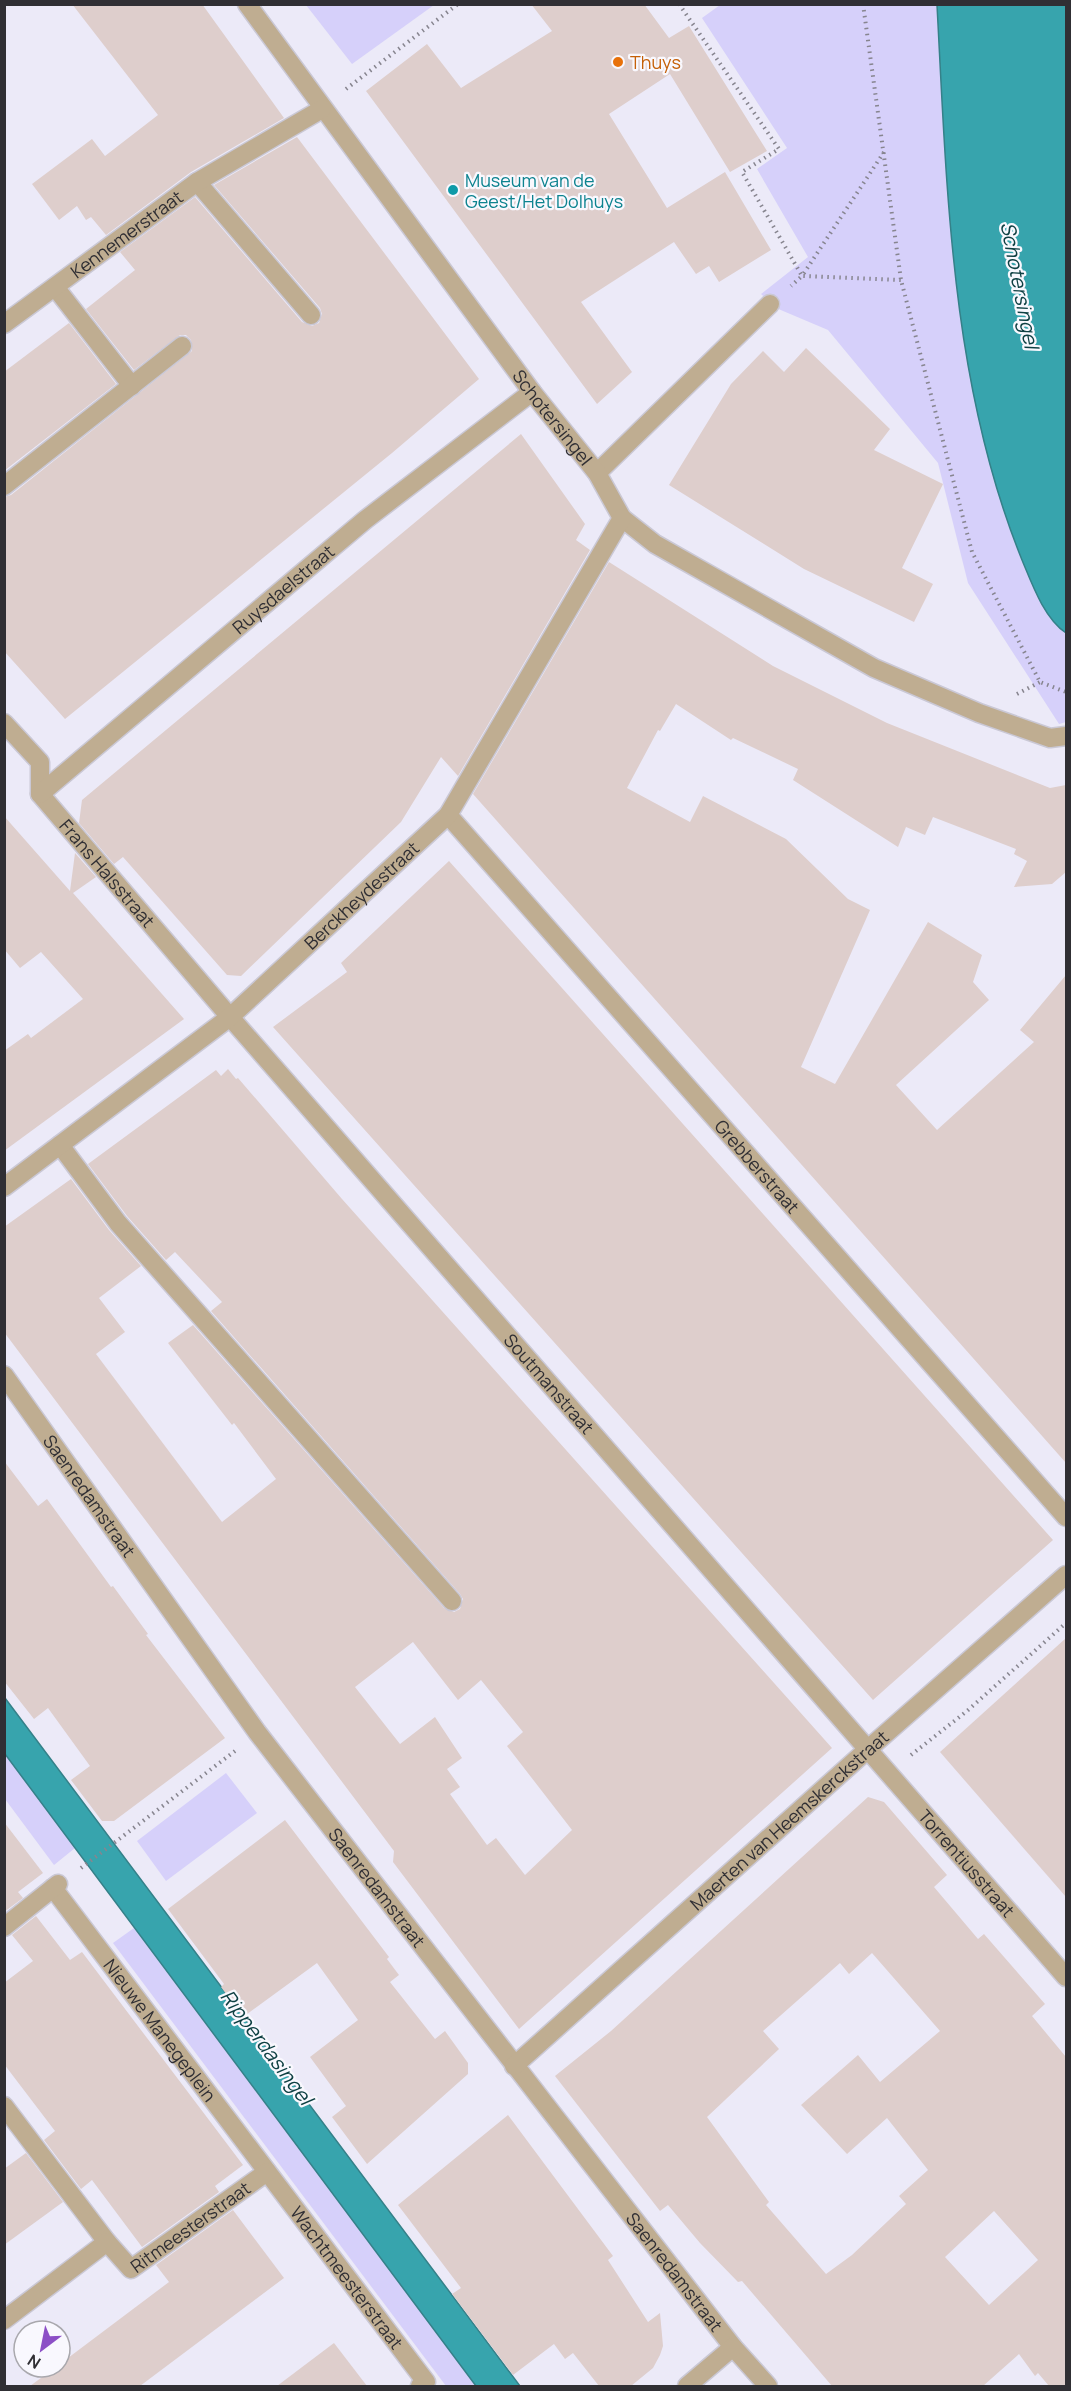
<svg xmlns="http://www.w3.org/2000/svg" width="1071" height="2391" viewBox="0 0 1071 2391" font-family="Manrope,sans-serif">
  <rect width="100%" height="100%" fill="#eceaf8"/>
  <g fill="#d6d0fa">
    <polygon points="306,5 434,5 352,64"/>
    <path d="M720 5H937C947 190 951 385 1022 560 1032 584 1044 618 1066 633V722L1059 724 968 583 938 463 828 330 776 308 761 294 808 257 757 169 787 148 702 18Z"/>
    <polygon points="5,1754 75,1848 54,1865 5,1799"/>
    <polygon points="226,1773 257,1813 166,1881 137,1841"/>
    <polygon points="134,1928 476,2386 446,2386 113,1943"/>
  </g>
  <g fill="#37a4ad" stroke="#358189" stroke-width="1.5">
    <path d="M937 5H1066V633C1044 618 1032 584 1022 560 951 385 947 191 937 5Z"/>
    <polygon points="5,1698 520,2386 476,2386 5,1754"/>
  </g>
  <g fill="#dececc" fill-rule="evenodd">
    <polygon points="72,4 202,4 284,118 191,172 106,235 91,217 86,220 77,206 59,220 32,184 92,139 105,156 158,115"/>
    <polygon points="531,4 644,4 669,38 689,26 767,151 730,172 670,74 609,114 667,208 725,172 771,250 719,282 709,266 696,274 674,242 581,302 632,372 597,404 366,91 427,44 461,88 552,31"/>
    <polygon points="297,137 479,379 392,453 65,719 4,651 4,497 11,495 192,351 191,340 186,335 180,335 134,370 86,309 135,270 120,252 195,197 302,322 312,326 319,323 322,314 320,308 214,185"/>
    <polygon points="69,323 116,384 4,471 4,372"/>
    <polygon points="806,348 890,429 874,450 943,484 902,568 933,584 914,622 804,569 669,485 731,384 763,351 784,372"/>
    <polygon points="521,434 585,524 576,540 590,550 458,776 441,757 401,822 241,976 227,975 123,857 114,864 79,823 82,800"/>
    <polygon points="609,562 773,666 887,723 1050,788 1066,785 1066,872 1052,884 1014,887 1027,861 1014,854 1016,849 933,817 925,835 906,827 898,847 793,780 798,769 733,738 731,740 676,704 660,731 658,730 627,788 690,822 703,796 786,839 848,899 870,910 801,1067 835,1084 928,922 982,955 973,982 989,1000 896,1085 937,1130 1034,1042 1020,1030 1066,975 1066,1463 473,794"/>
    <polygon points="4,816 70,891 75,853 96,877 73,893 184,1019 4,1151 4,1051 28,1034 31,1038 83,999 41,952 20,968 4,949"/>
    <polygon points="449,861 1053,1540 873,1700 273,1027 347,972 341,963"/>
    <path d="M228 1069 236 1079 238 1078 342 1199 832 1748 519 2029 393 1862 394 1851 4 1332V1227L71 1179 109 1230 141 1266 99 1298 125 1332 96 1354 222 1522 276 1479 234 1423 232 1425 168 1343 193 1325 444 1608 454 1612 460 1609 463 1599 460 1594 211 1311 222 1302 175 1252 166 1260 127 1216 88 1164 216 1070 221 1076ZM413 1642 458 1700 481 1680 523 1732 507 1746 572 1830 525 1875 496 1838 487 1845 450 1794 460 1787 447 1769 462 1758 435 1717 400 1744 355 1687Z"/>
    <polygon points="4,1461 38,1506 47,1499 111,1587 113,1586 148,1634 146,1635 225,1738 114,1821 102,1821 71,1780 90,1766 48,1708 34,1719 4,1681"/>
    <polygon points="1066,1638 1066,1897 940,1752"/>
    <path d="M868 1797 884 1802 947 1875 934 1887 978 1939 984 1934 1045 2004 1032 2016 1066 2057V2386H1049L1038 2373 1035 2376 1019 2354 983 2386H832L742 2281 738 2282 700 2243 668 2205 660 2211 555 2076 611 2031ZM872 1953 940 2031 880 2082 858 2055 801 2105 847 2154 887 2118 928 2170 899 2196 906 2204 852 2255 826 2274 766 2205 769 2202 707 2117 779 2049 763 2031 840 1963 849 1974ZM994 2211 1038 2260 989 2305 945 2257Z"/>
    <polygon points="285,1820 389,1957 387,1959 399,1975 390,1982 435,2039 445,2031 468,2063 468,2074 367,2164 332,2117 346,2106 310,2057 358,2020 317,1963 243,2017 221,1987 224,1984 168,1909"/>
    <polygon points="4,1822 43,1873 18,1892 23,1898 4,1912"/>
    <polygon points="36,1916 70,1960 82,1952 243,2165 215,2186 219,2192 142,2247 92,2180 81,2189 44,2140 55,2131 4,2064 4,1983 33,1961 12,1935"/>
    <polygon points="508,2115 613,2256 608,2260 648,2322 660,2313 663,2346 660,2355 653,2368 631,2386 599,2386 573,2353 565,2359 554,2344 513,2375 452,2294 461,2288 398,2205"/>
    <polygon points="26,2153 63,2202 4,2245 4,2169"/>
    <polygon points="233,2210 284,2278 140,2386 30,2386 56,2367 60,2367 60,2364 169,2282 156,2265"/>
    <polygon points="334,2343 367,2386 277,2386"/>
  </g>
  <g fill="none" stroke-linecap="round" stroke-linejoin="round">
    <g stroke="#cac8d5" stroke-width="21">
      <polyline id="service" points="60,1145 118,1223 452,1601"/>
    </g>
    <g stroke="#cac8d5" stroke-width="21">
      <g id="pedestrian">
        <polyline points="197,182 311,315"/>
        <polyline points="55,287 132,386"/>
        <polyline points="597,473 770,304"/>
        <polyline points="4,486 182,346"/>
        <path id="s1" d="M53 1888 426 2382 420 2386"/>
        <polyline points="4,1927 58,1884"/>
        <polyline points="4,2106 107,2242"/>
        <path id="s2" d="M4 2320 107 2242 131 2269 267 2172"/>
      </g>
    </g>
    <g stroke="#cac8d5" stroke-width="21">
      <g id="minor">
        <path id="s3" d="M247 4 532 392 597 473 622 518 655 544 874 668 979 713 1050 738 1066 736"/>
        <path id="s4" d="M4 324 197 182 322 109"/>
        <path id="s5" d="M4 723 40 762V794L230 1017 1066 1977"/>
        <path id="s6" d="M40 794 365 520 532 392"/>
        <path id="s7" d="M448 815 1066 1517"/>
        <path id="s8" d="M4 1187 230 1017 448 815 622 518"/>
        <path id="s9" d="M4 1375 257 1732 733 2347 768 2386"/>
        <path id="s10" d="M514 2066 867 1750 1066 1575"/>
        <polyline points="687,2386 733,2347"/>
      </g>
    </g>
    <g stroke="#87858f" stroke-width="4" stroke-dasharray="1.5 4.5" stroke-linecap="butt">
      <polyline points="679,4 779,149 742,172 802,276 791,286"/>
      <polyline points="863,4 901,280 972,552 1040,682 1066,692"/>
      <polyline points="346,89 458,4"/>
      <polyline points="884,152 802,276 901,280"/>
      <polyline points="1017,694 1040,682"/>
      <polyline points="911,1755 967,1711 1066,1623"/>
      <polyline points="81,1868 235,1751"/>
    </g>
    <use href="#service" stroke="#bfad91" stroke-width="18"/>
    <use href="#pedestrian" stroke="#bfad91" stroke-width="18"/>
    <use href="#minor" stroke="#bfad91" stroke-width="18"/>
  </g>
  <circle fill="#e8710a" stroke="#f9f8fe" stroke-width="2" cx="618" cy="62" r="6"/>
  <circle fill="#0f9aa8" stroke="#f9f8fe" stroke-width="2" cx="453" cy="190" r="6"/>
  <g text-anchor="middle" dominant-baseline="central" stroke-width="4.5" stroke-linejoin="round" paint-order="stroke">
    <g font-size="18" fill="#c56008" stroke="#f9f8fe" text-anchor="start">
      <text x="630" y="62">Thuys</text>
    </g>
    <g font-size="18" fill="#0d838f" stroke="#f9f8fe" text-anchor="start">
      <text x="465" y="180">Museum van de<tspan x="465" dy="21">Geest/Het Dolhuys</tspan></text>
    </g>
    <g font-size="18" fill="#302f34" stroke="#f9f8fe">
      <text stroke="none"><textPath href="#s4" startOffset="152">Kennemerstraat</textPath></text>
      <text stroke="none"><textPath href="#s3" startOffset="514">Schotersingel</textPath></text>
      <text stroke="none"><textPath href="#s6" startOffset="318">Ruysdaelstraat</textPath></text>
      <text stroke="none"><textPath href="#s5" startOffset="189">Frans Halsstraat</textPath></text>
      <text stroke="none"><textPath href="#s8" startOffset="462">Berckheydestraat</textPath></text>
      <text stroke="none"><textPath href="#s7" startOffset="468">Grebberstraat</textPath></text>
      <text stroke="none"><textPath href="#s5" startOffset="864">Soutmanstraat</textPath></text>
      <text stroke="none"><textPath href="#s9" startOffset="148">Saenredamstraat</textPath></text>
      <text stroke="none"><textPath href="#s10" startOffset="369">Maerten van Heemskerckstraat</textPath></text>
      <text stroke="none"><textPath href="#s5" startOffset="1500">Torrentiusstraat</textPath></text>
      <text stroke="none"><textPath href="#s9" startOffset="634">Saenredamstraat</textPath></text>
      <text stroke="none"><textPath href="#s1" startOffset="178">Nieuwe Manegeplein</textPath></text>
      <text stroke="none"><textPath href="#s2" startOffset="238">Ritmeesterstraat</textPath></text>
      <text stroke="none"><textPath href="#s9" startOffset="1120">Saenredamstraat</textPath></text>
      <text stroke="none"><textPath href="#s1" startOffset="488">Wachtmeesterstraat</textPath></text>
    </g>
    <g font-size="20" font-style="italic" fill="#0e4043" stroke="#f9f8fe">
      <text transform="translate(1020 285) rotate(79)">Schotersingel</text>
      <text transform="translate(267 2047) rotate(53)">Ripperdasingel</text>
    </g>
  </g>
  <rect width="1071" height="2391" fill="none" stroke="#302f34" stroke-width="12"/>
  <g transform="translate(42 2349) rotate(212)"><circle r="28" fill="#f9f8fe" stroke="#a9a8ad" stroke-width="1.5"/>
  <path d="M0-4.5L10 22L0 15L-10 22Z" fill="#8c4fc6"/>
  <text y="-9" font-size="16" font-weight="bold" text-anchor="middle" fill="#302f34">N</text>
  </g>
</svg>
